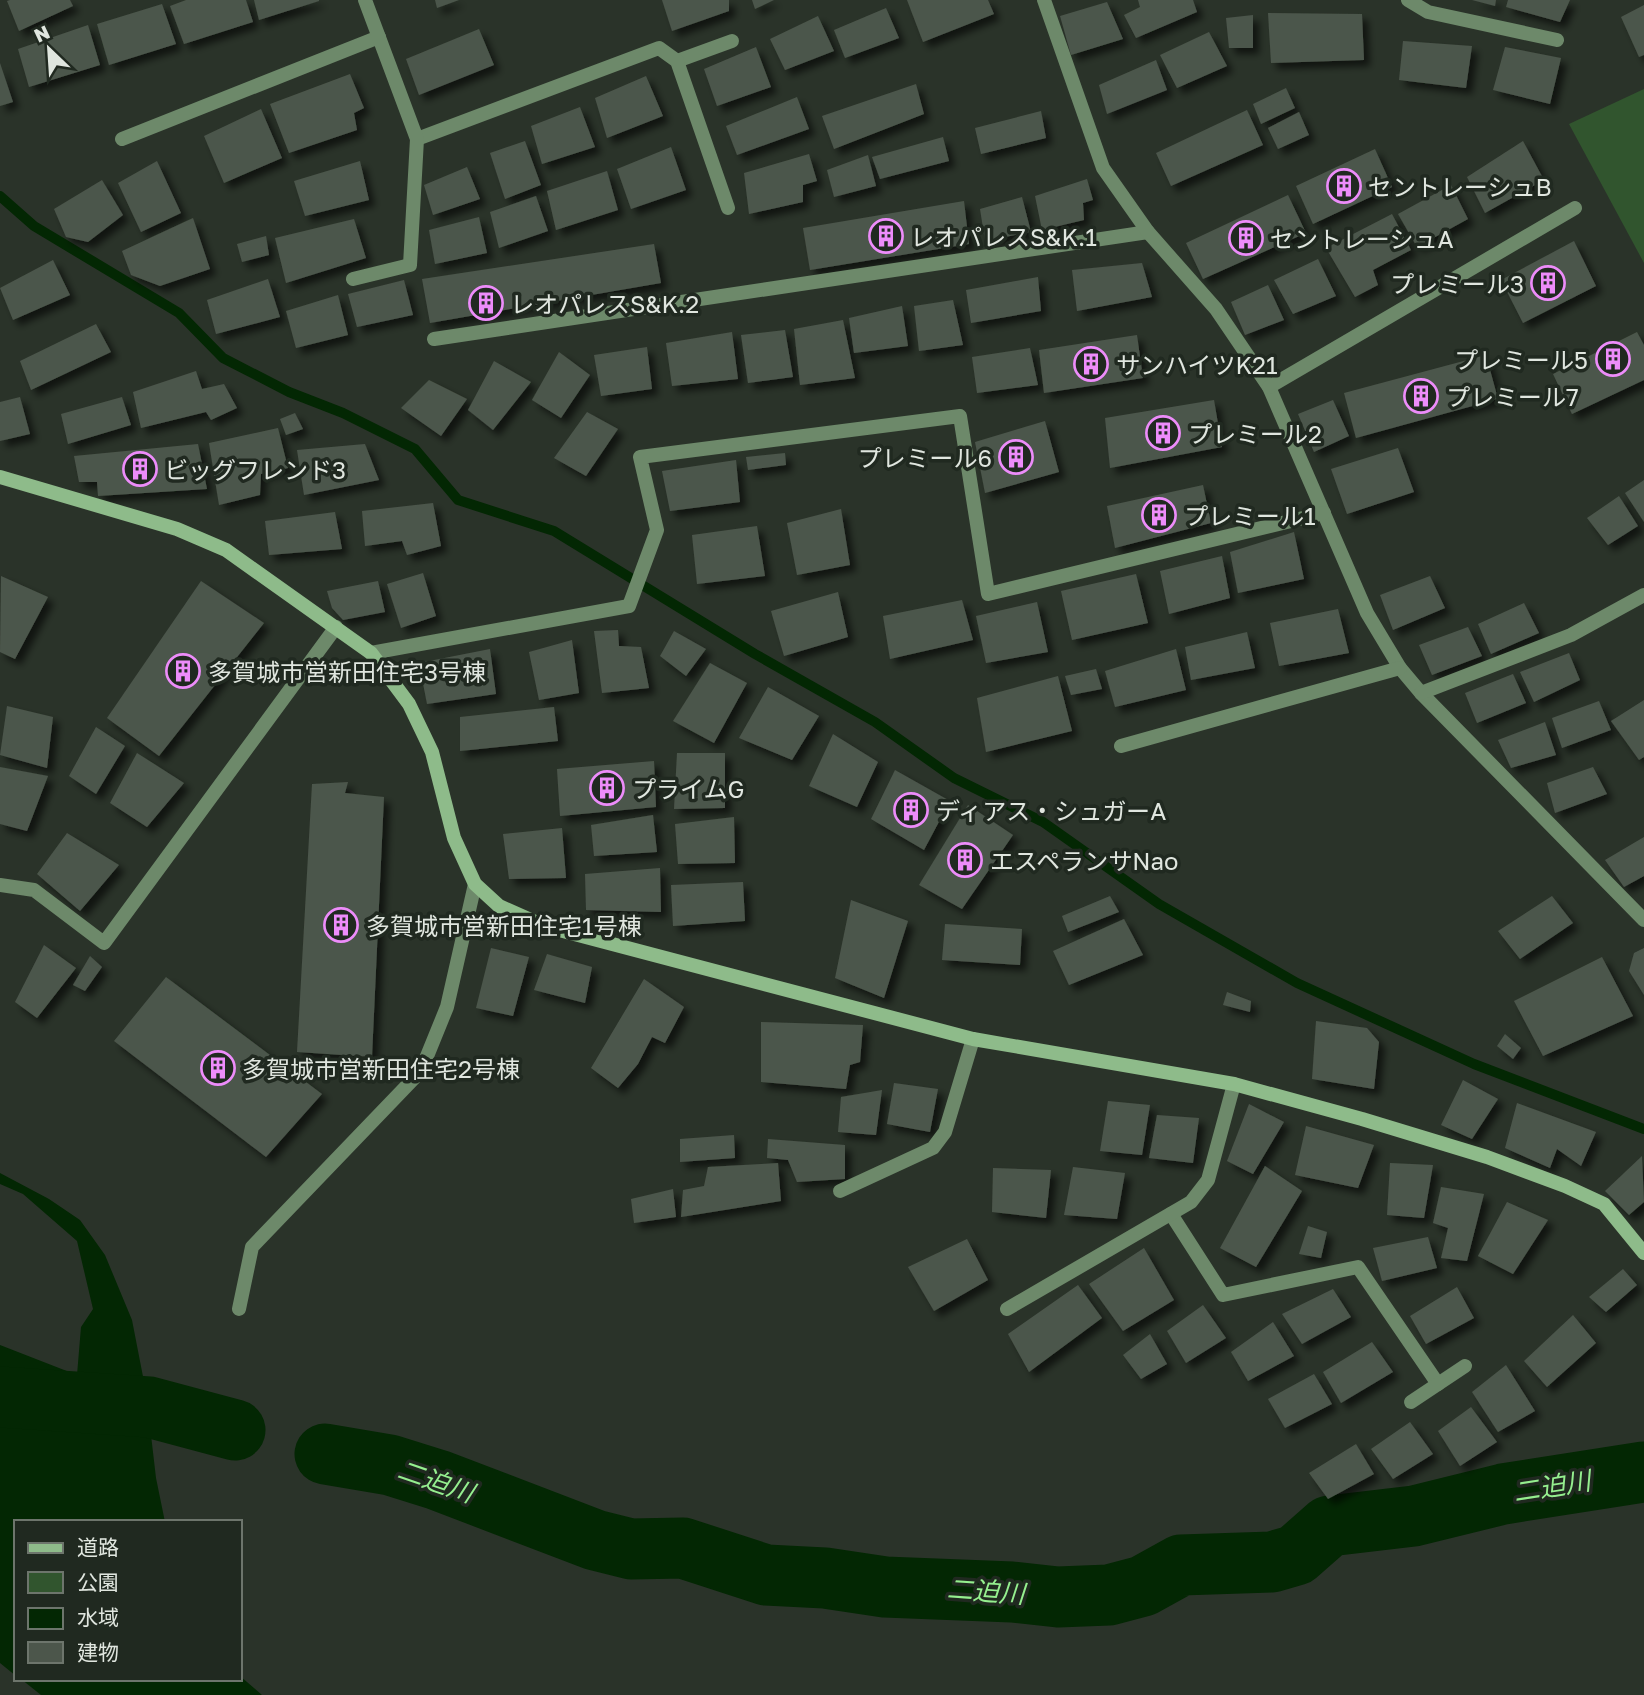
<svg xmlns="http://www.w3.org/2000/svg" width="1644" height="1695" viewBox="0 0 1644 1695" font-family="'Golos Text','Noto Sans JP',sans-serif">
  <defs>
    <filter id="shadow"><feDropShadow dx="6" dy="6" stdDeviation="3.5" flood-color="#0009"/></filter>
  </defs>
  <rect width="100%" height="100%" fill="#2a3329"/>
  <polygon fill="#31552e" points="1644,89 1644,263 1569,124"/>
  <g fill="#032703">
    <polygon points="0,1173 49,1199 80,1220 105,1255 132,1320 146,1392 156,1478 165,1522 16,1522 16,1676 0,1663 0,1345 77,1375 81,1327 93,1309 77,1241 23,1194 0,1184"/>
    <polygon points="240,1676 262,1695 41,1695 21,1679 240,1679"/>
  </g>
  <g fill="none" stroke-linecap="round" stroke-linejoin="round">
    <polyline stroke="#032703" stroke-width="10" points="0,196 34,226 179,313 223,358 289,392 343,413 415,449 458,500 554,531 755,654 875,722 954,778 1043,822 1159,904 1297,983 1474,1064 1644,1129"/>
    <g stroke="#032703" stroke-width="61">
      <polyline points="0,1397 149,1407 235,1430"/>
      <polyline points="325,1454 390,1465 438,1480 595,1540 631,1549 683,1548 766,1575 825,1578 885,1587 1012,1592 1058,1597 1109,1595 1143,1586 1181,1565 1272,1562 1296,1555 1329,1526 1414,1516 1503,1494 1644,1472"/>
    </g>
  </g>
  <g fill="#4c564b" filter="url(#shadow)">
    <polygon points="10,0 70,0 73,6 19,31 7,1"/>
    <polygon points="186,0 246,0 253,22 184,44 170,6"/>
    <polygon points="254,0 319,0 319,1 259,20"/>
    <polygon points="435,0 459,0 437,8"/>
    <polygon points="662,0 729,0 729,11 672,31"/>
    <polygon points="752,0 774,0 755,9"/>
    <polygon points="907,0 988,0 994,14 923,42"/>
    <polygon points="1138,0 1193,0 1197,12 1136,38 1124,15 1140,7"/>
    <polygon points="1472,0 1496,0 1495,6"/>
    <polygon points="1508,0 1570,0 1560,22 1506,7"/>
    <polygon points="1107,2 1123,39 1071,55 1060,16"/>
    <polygon points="162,4 176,44 109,65 97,24"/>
    <polygon points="1644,5 1644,55 1639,57 1621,17"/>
    <polygon points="886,8 899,38 845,58 834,30"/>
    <polygon points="1268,13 1362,14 1364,60 1271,63"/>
    <polygon points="1253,15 1253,48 1229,48 1226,18"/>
    <polygon points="818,16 834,51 785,70 770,39"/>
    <polygon points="88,25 100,65 29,87 18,49"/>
    <polygon points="479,29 494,65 419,95 406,59"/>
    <polygon points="1209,32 1227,66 1177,88 1160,55"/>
    <polygon points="1403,41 1472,46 1466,88 1399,80"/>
    <polygon points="756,47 771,87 717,106 704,69"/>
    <polygon points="1505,47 1561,58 1550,104 1493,90"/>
    <polygon points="1156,60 1167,90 1107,114 1099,85"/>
    <polygon points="0,63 13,102 0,106"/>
    <polygon points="350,74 364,108 354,113 357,130 289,153 270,104"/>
    <polygon points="646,76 663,116 607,138 595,98"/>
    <polygon points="916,84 924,114 834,149 822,116"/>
    <polygon points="1286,88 1295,108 1261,124 1253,104"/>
    <polygon points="797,97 809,129 737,155 726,126"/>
    <polygon points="580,107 595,147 542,164 531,126"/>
    <polygon points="261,109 282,158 224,183 204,136"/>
    <polygon points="1247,110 1263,145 1171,186 1156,153"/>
    <polygon points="1041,111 1046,138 981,154 975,128"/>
    <polygon points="1299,112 1309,135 1278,149 1268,128"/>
    <polygon points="943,137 949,161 880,179 872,157"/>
    <polygon points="525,141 541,185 505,199 490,153"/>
    <polygon points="1523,141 1544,180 1485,213 1467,177"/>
    <polygon points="671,147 686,190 631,209 617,169"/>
    <polygon points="1375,149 1392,187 1313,224 1296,186"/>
    <polygon points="809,154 817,181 803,185 803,202 749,214 744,173"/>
    <polygon points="868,155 876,186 834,197 827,170"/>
    <polygon points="157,161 181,213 141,232 118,183"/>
    <polygon points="360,161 369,200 305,216 294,181"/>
    <polygon points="467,167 480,199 433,215 424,185"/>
    <polygon points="607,171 618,210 556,230 547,191"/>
    <polygon points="1087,179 1093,200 1083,203 1084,220 1042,230 1035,196"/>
    <polygon points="102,180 123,215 88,242 66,237 54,209"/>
    <polygon points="1451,185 1468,219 1417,247 1398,214"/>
    <polygon points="1288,195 1306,233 1203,279 1186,243"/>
    <polygon points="536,196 548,231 499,248 490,212"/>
    <polygon points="1022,197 1031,232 985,241 980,209"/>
    <polygon points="964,201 969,244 810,270 803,228"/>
    <polygon points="1392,214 1411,250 1373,270 1378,285 1355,297 1326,248"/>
    <polygon points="479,217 487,253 435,264 429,230"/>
    <polygon points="193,218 210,269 160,286 131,275 122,251"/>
    <polygon points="354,219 366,258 286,283 275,238"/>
    <polygon points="266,236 269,255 242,262 237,244"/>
    <polygon points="1574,241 1596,286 1523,323 1501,280"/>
    <polygon points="654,244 661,283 430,323 422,279"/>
    <polygon points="1318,259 1336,296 1293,314 1274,280"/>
    <polygon points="53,260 70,295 13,320 0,288"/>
    <polygon points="1142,263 1152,297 1077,311 1072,270"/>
    <polygon points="1038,277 1041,311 971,323 966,290"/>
    <polygon points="268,279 280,317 216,334 207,300"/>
    <polygon points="404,280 413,315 357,327 348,294"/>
    <polygon points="1268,285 1284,320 1245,335 1231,302"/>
    <polygon points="338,295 348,335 296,348 286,311"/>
    <polygon points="953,300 963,345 919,351 914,306"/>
    <polygon points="902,306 908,346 854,353 849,318"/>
    <polygon points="843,320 855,378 800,385 794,329"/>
    <polygon points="96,324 111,352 31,390 20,361"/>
    <polygon points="785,330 793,377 748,383 741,335"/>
    <polygon points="732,332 738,379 672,386 666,343"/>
    <polygon points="1637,332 1644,345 1644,380 1572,414 1553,374"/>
    <polygon points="1137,335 1143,378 1044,393 1039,350"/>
    <polygon points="647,347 652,389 601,396 594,355"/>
    <polygon points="1030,348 1038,385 977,393 972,357"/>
    <polygon points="559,352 590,375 561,418 532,400"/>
    <polygon points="1486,355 1498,399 1356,438 1344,393"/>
    <polygon points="494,361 531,382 493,430 468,410"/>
    <polygon points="196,371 202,389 224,384 237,408 211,420 206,412 141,428 133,392"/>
    <polygon points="429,380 467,399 441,436 401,408"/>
    <polygon points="20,397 30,434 0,441 0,402"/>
    <polygon points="122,397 131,425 68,444 61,414"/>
    <polygon points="1214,400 1222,447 1110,468 1105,418"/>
    <polygon points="1333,400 1349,436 1314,452 1298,414"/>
    <polygon points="587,412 618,429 586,476 554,458"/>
    <polygon points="295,413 303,429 286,435 280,419"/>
    <polygon points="1045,421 1059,472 985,493 975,442"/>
    <polygon points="278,428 288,468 261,474 260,495 219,505 209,443"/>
    <polygon points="198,444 207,489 98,496 97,482 79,482 74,456"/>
    <polygon points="365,444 379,480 304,495 297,450"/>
    <polygon points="1398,448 1414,492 1347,514 1331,469"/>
    <polygon points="785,453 786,465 748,470 746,457"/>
    <polygon points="736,460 740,502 670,511 662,471"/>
    <polygon points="1644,480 1644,522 1625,493"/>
    <polygon points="1203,485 1211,523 1115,548 1107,506"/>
    <polygon points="1619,496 1638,526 1608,545 1587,518"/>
    <polygon points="433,503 441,546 407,555 402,541 365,546 362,511"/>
    <polygon points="841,509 850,565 797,575 787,523"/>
    <polygon points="335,512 342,549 269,555 265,521"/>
    <polygon points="757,526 765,576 697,584 692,535"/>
    <polygon points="1294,532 1304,579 1238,593 1230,552"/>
    <polygon points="1222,556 1230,598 1169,614 1160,571"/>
    <polygon points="423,573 436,616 401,628 387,584"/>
    <polygon points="1136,574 1148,623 1072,640 1061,591"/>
    <polygon points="1,576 48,597 15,659 0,652"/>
    <polygon points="1430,576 1445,608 1393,630 1380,595"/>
    <polygon points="201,581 264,623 159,756 107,718"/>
    <polygon points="378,581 385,612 343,620 332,608 327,591"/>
    <polygon points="838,592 848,637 784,656 771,611"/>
    <polygon points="962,600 973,640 890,659 883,616"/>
    <polygon points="1037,602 1048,652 986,663 976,616"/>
    <polygon points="1524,603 1539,633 1491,654 1478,624"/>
    <polygon points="1338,609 1349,653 1279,666 1270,623"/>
    <polygon points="1468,627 1482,656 1432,675 1419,645"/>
    <polygon points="618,630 619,646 641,647 649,688 602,693 594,631"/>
    <polygon points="674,631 706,649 686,676 660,656"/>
    <polygon points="1247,632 1255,668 1191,680 1185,647"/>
    <polygon points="572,640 579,693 539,700 529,652"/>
    <polygon points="490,649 496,694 427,704 419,663"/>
    <polygon points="1176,649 1186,690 1115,707 1105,671"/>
    <polygon points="1569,653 1580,680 1534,702 1520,672"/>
    <polygon points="710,663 747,683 714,743 673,721"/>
    <polygon points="1096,669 1102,689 1071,695 1065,676"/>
    <polygon points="1513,674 1526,703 1477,723 1465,693"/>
    <polygon points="1058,676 1072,731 986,752 977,698"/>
    <polygon points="768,687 819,716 792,760 739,738"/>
    <polygon points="1644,700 1644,757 1639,760 1611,721"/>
    <polygon points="1599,701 1611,730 1562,748 1552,718"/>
    <polygon points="7,706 53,717 47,768 0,755"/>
    <polygon points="554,707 558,741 460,751 460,717"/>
    <polygon points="1545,722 1556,755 1511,768 1498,740"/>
    <polygon points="96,727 125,746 96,794 69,776"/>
    <polygon points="833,734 878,762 857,807 809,786"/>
    <polygon points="137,753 184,783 147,827 110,803"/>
    <polygon points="677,753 725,753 725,808 674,809"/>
    <polygon points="654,761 656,807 560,816 557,769"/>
    <polygon points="0,767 48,776 27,831 0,824"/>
    <polygon points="1593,767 1607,794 1555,813 1547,783"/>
    <polygon points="895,770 950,801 924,850 871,819"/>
    <polygon points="348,782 345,793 384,797 372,1057 297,1052 312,784"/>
    <polygon points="968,805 1013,835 962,909 919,885"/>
    <polygon points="653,815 657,852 594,856 591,825"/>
    <polygon points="734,817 735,863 678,864 675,824"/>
    <polygon points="562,828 566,878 509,879 503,834"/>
    <polygon points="67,833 119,865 80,911 37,874"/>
    <polygon points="1644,837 1644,876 1624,887 1605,860"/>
    <polygon points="660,868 661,912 586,910 585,874"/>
    <polygon points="743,882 745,921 673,926 671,885"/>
    <polygon points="1110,896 1119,912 1068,932 1062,916"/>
    <polygon points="1552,896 1573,923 1520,959 1498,931"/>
    <polygon points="851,900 908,921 884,998 835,978"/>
    <polygon points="1124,919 1143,955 1069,985 1053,951"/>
    <polygon points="945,924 1022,929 1020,965 942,960"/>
    <polygon points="44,945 76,968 37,1018 15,1002"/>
    <polygon points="491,948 529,957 513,1016 476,1008"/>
    <polygon points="1644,948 1644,995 1629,971 1634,953"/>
    <polygon points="547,954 592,967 585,1003 534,990"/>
    <polygon points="90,956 102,967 85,991 73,985"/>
    <polygon points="1602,957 1633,1016 1543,1056 1514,1001"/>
    <polygon points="166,977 322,1094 266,1157 114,1041"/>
    <polygon points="644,979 684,1007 665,1043 652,1037 638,1064 618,1088 591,1068"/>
    <polygon points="1227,992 1251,1001 1250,1012 1223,1005"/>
    <polygon points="1316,1021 1367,1028 1379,1042 1374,1089 1312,1079"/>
    <polygon points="761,1022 863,1025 860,1062 850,1065 846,1089 761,1082"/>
    <polygon points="1505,1034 1521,1048 1513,1059 1497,1046"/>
    <polygon points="1463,1080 1498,1099 1472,1139 1441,1125"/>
    <polygon points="894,1083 938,1089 930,1132 887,1124"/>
    <polygon points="882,1090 876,1135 838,1132 841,1097"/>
    <polygon points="1108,1101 1150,1105 1142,1155 1100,1151"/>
    <polygon points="1517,1103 1596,1132 1581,1166 1557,1149 1550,1168 1505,1148"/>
    <polygon points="1249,1104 1284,1122 1253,1174 1227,1161"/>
    <polygon points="1157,1115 1199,1118 1193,1163 1149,1158"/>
    <polygon points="1306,1126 1374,1145 1358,1188 1295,1175"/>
    <polygon points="734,1135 735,1158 680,1162 680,1139"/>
    <polygon points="768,1139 845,1145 845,1179 797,1182 788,1160 767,1158"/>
    <polygon points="1642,1156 1644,1202 1629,1215 1605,1191"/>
    <polygon points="778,1163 781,1201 681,1217 683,1190 704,1186 708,1167"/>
    <polygon points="1390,1163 1433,1165 1424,1218 1387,1215"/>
    <polygon points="1265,1166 1302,1191 1256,1267 1220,1248"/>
    <polygon points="1073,1167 1125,1173 1117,1219 1064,1215"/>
    <polygon points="993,1168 1051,1170 1046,1218 992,1212"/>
    <polygon points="1441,1187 1484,1194 1467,1261 1441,1258 1448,1228 1433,1223"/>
    <polygon points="673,1189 676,1217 634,1223 631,1199"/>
    <polygon points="1507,1202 1548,1220 1513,1274 1478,1256"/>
    <polygon points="1308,1226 1327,1232 1321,1258 1299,1254"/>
    <polygon points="1428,1237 1437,1268 1382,1281 1373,1248"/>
    <polygon points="967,1239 988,1280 934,1311 908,1267"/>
    <polygon points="1144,1248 1174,1300 1123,1331 1089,1284"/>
    <polygon points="1623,1269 1637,1285 1606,1312 1589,1297"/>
    <polygon points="1078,1285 1102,1318 1029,1372 1008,1334"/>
    <polygon points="1457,1287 1474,1318 1426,1344 1410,1316"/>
    <polygon points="1333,1289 1351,1317 1302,1344 1282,1314"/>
    <polygon points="1203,1305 1226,1338 1186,1363 1167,1331"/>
    <polygon points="1573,1315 1596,1343 1547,1387 1524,1361"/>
    <polygon points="1273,1322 1294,1356 1248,1381 1231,1352"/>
    <polygon points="1150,1334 1167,1364 1141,1379 1123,1355"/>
    <polygon points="1372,1342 1393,1372 1341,1403 1323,1372"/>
    <polygon points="1506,1365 1535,1411 1498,1432 1472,1392"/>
    <polygon points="1314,1374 1332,1404 1285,1428 1268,1399"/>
    <polygon points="1471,1407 1497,1442 1460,1466 1438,1431"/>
    <polygon points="1410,1422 1433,1454 1393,1479 1371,1449"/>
    <polygon points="1356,1444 1374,1474 1328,1499 1309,1473"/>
  </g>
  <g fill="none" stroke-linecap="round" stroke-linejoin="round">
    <polyline stroke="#6d896a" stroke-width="14" points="434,339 1148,232"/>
    <g stroke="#6d896a" stroke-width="14">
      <polyline points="1044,0 1103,168 1148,232 1216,309 1269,387 1367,613 1400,668 1421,693 1644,920"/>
      <polyline points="1408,0 1428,12 1557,40"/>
      <polyline points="677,61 732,41"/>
      <polyline points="122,139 379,37"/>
      <polyline points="417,139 659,48 677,61 728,208"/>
      <polyline points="353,279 410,265 417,139 365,0"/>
      <polyline points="1269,387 1575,208"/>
      <polyline points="371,653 629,606 657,530 640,457 960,416 988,594 1324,513"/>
      <polyline points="1421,693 1571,635 1644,595"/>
      <polyline points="1121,746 1400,668"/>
      <polyline points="0,885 34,890 104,943 336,627"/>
      <polyline points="840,1191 933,1148 945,1132 973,1039"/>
      <polyline points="1171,1214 1223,1295 1358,1267 1438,1384"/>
      <polyline points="239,1309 252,1247 421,1071 447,1007 475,884"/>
      <polyline points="1007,1309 1191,1202 1208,1180 1234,1084"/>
      <polyline points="1411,1402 1465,1366"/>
    </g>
    <polyline stroke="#8ebb8a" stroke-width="14" points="0,477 177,529 226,550 371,653 409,704 432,752 454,838 475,884 499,906 544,926 973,1039 1234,1084 1362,1119 1487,1157 1565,1186 1604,1204 1644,1253"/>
  </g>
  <defs>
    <g id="building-ring" transform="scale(1.75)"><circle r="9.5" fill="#202920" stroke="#ed8cfa" stroke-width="1.5"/><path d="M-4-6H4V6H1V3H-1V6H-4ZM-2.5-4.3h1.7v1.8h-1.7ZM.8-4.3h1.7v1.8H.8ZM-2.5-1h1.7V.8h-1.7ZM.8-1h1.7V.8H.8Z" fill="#ed8cfa"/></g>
  </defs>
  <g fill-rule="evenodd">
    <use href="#building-ring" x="1344" y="186"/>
    <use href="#building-ring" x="886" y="236"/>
    <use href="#building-ring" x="1246" y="238"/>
    <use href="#building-ring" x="1548" y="283"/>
    <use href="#building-ring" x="486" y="303"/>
    <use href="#building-ring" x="1613" y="359"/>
    <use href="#building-ring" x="1091" y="364"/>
    <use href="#building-ring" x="1421" y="396"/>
    <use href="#building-ring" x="1163" y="433"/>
    <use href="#building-ring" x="1016" y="457"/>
    <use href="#building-ring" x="140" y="469"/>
    <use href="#building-ring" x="1159" y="515"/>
    <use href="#building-ring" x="183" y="671"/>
    <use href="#building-ring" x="607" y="788"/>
    <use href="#building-ring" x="911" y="810"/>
    <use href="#building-ring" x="965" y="860"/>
    <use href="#building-ring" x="341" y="925"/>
    <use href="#building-ring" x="218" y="1068"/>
  </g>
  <g text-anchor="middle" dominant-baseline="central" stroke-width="7" stroke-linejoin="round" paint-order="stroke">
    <g font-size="24" fill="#e0e6df" stroke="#202920" text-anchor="start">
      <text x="1368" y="186">セントレーシュB</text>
      <text x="910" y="236">レオパレスS&amp;K.1</text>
      <text x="1270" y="238">セントレーシュA</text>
      <text x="1524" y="283" text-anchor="end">プレミール3</text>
      <text x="510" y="303">レオパレスS&amp;K.2</text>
      <text x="1588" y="359" text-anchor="end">プレミール5</text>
      <text x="1116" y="364">サンハイツK21</text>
      <text x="1446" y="396">プレミール7</text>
      <text x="1188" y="433">プレミール2</text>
      <text x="992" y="457" text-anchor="end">プレミール6</text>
      <text x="164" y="469">ビッグフレンド3</text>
      <text x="1184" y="515">プレミール1</text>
      <text x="208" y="671">多賀城市営新田住宅3号棟</text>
      <text x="632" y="788">プライムG</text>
      <text x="936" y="810">ディアス・シュガーA</text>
      <text x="990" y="860">エスペランサNao</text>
      <text x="366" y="925">多賀城市営新田住宅1号棟</text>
      <text x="242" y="1068">多賀城市営新田住宅2号棟</text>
    </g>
    <g font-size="26" font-style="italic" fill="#95ef8f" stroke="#202920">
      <text transform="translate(436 1481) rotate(19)">二迫川</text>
      <text transform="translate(1552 1486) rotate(-9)">二迫川</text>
      <text transform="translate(986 1591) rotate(4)">二迫川</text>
    </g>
  </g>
  <rect x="14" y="1520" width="228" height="161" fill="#202920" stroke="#6d756c" stroke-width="2"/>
  <rect x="28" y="1543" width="35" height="10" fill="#8ebb8a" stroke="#6d756c" stroke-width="2"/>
  <text x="77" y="1555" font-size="21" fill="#e0e6df">道路</text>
  <rect x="28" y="1572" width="35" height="21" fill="#31552e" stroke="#6d756c" stroke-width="2"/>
  <text x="77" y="1590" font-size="21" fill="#e0e6df">公園</text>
  <rect x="28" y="1608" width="35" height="21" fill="#032703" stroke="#6d756c" stroke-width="2"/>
  <text x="77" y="1625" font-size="21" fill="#e0e6df">水域</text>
  <rect x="28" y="1642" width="35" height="21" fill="#4c564b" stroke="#6d756c" stroke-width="2"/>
  <text x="77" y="1660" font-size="21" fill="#e0e6df">建物</text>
  <g transform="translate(49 49) rotate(335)" stroke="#202920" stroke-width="5" paint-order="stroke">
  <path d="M0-5L12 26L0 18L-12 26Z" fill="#e0e6df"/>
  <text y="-10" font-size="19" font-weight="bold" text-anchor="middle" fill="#e0e6df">N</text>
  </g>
</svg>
